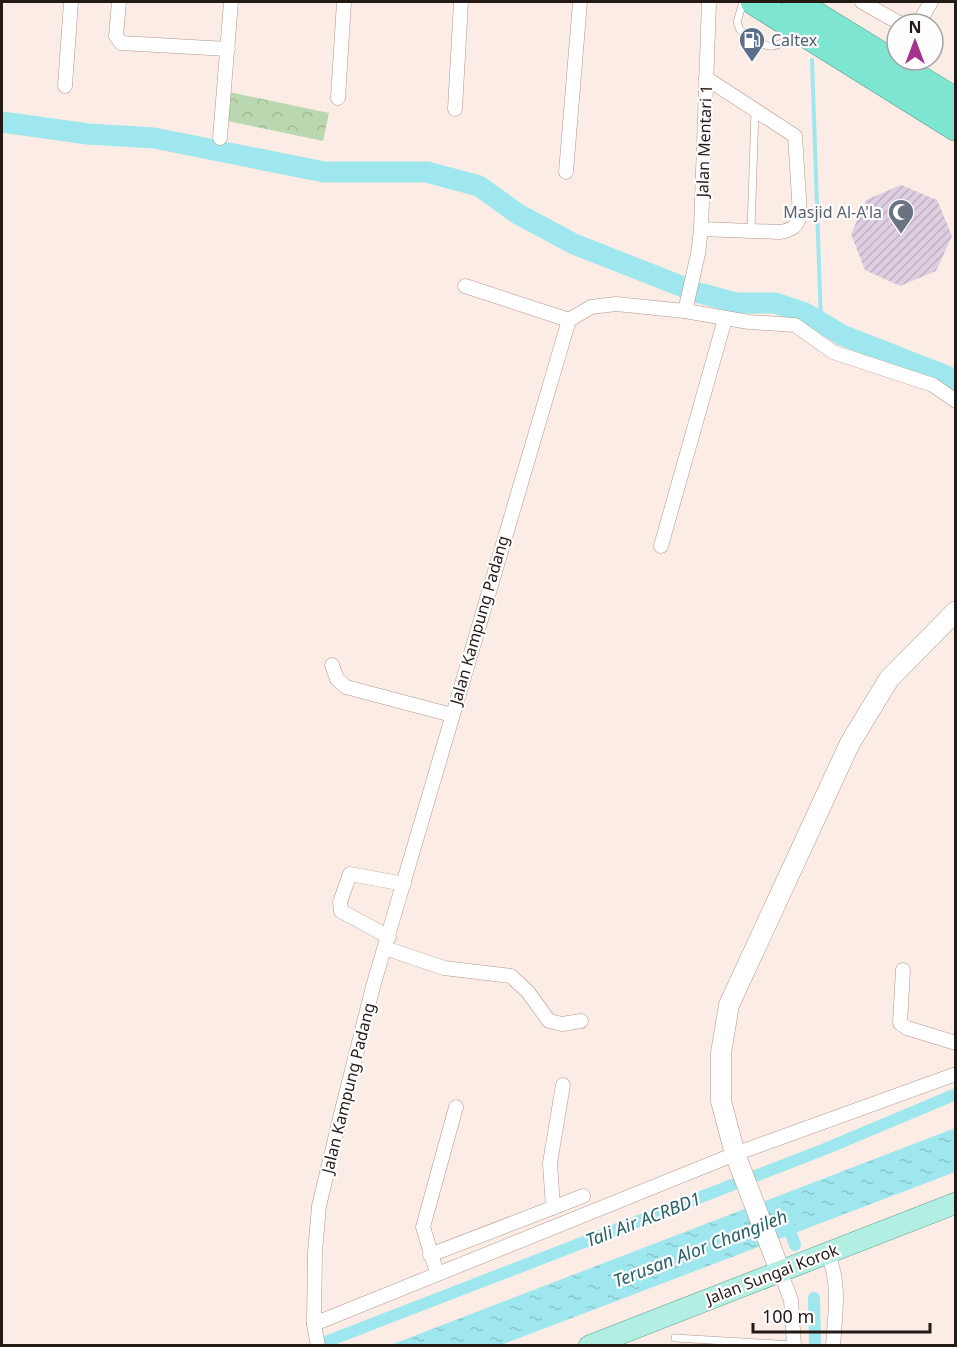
<svg xmlns="http://www.w3.org/2000/svg" width="957" height="1347" viewBox="0 0 957 1347" font-family="'Noto Sans',sans-serif">
  <defs>
    <pattern id="park-crowns" width="20" height="18" patternUnits="userSpaceOnUse" patternTransform="scale(1.5)"><rect width="20" height="18" fill="#bad8b0"/><path d="M2 6a3 3 0 1 1 6 0M12 15a3 3 0 1 1 6 0" fill="none" stroke="#a0b997"/></pattern>
    <pattern id="water-ripples" width="26" height="14" patternUnits="userSpaceOnUse" patternTransform="scale(1.5)"><rect width="26" height="14" fill="#9fe7ee"/><path d="M2 4q2-2 4 0t4 0M15 11q2-2 4 0t4 0" fill="none" stroke="#89c6cb"/></pattern>
    <pattern id="building-hatch" width="6" height="6" patternUnits="userSpaceOnUse" patternTransform="scale(1.5)"><rect width="6" height="6" fill="#decee1"/><path d="M-1 1l2-2M0 6l6-6M5 7l2-2" fill="none" stroke="#beb0c0"/></pattern>
  </defs>
  <rect width="100%" height="100%" fill="#fbece5"/>
  <polygon fill="url(#park-crowns)" points="229,92 329,113 323,141 223,120"/>
  <polygon fill="url(#water-ripples)" points="955,1128 955,1172 501,1345 388,1346"/>
  <g fill="none" stroke-linecap="round" stroke-linejoin="round">
    <polyline stroke="#9fe7ee" stroke-width="4" points="812,60 821,323"/>
    <g stroke="#9fe7ee" stroke-width="12">
      <polyline points="786,1219 795,1245"/>
      <polyline points="814,1298 815,1346"/>
      <polyline points="328,1341 825,1149 956,1094"/>
    </g>
    <polyline stroke="#9fe7ee" stroke-width="21" points="2,122 88,134 154,138 324,172 427,172 479,186 518,214 574,244 696,292 736,303 775,303 805,313 842,335 949,377 956,383"/>
  </g>
  <polygon fill="url(#building-hatch)" points="901,185 937,200 952,236 936,271 900,286 865,270 851,234 866,200"/>
  <g fill="none" stroke-linecap="round" stroke-linejoin="round">
    <g stroke="#af988d" stroke-width="8">
      <g id="lane">
        <path d="M743 2 737 22 740 30C766 47 769 54 796 34"/>
        <polyline points="751,230 755,110"/>
        <polyline points="675,1338 794,1345"/>
      </g>
    </g>
    <g stroke="#af988d" stroke-width="15">
      <g id="street">
        <polyline points="119,2 116,36 121,43 228,49"/>
        <polyline points="862,2 901,24"/>
        <polyline points="918,24 931,2"/>
        <polyline points="65,86 71,2"/>
        <polyline points="338,98 344,2"/>
        <polyline points="455,109 461,2"/>
        <polyline points="220,138 231,2"/>
        <polyline points="566,172 580,2"/>
        <path d="M701 229 780 232C792 230 798 226 800 214L795 136 706 78"/>
        <polyline points="465,286 569,320"/>
        <polyline points="685,311 698,254 701,229 709,2"/>
        <polyline points="661,546 725,319"/>
        <polyline points="332,665 337,679 346,687 452,715"/>
        <polyline points="389,937 341,911 340,902 350,874 404,884"/>
        <polyline points="385,948 444,968 511,976 528,992 549,1021 562,1024 581,1021"/>
        <polyline points="903,970 900,1023 907,1028 956,1043"/>
        <polyline points="553,1208 550,1163 563,1085"/>
        <path d="M827 1253C841 1281 835 1315 833 1346"/>
        <polyline points="430,1255 583,1196"/>
        <polyline points="780,1271 791,1300 794,1346"/>
        <polyline points="437,1273 423,1227 456,1107"/>
        <polyline points="314,1324 735,1154 956,1074"/>
        <polyline points="318,1346 314,1324 315,1252 319,1206 340,1118 374,983 569,320 591,307 616,304 685,311 749,322 795,325 833,352 933,385 956,401"/>
      </g>
    </g>
    <g stroke="#af988d" stroke-width="21">
      <polyline id="secondary" points="780,1271 735,1154 721,1101 721,1053 729,1005 850,743 889,679 956,611"/>
    </g>
    <g stroke="#5e9e90" stroke-width="22">
      <polyline id="primary" points="589,1346 956,1203"/>
    </g>
    <g stroke="#5e9e90" stroke-width="27">
      <g id="highway">
        <polyline points="754,2 956,128"/>
        <polyline points="795,2 956,101"/>
      </g>
    </g>
    <use href="#lane" stroke="#fff" stroke-width="7"/>
    <use href="#street" stroke="#fff" stroke-width="14"/>
    <use href="#secondary" stroke="#fff" stroke-width="20"/>
    <use href="#primary" stroke="#b2efe3" stroke-width="21"/>
    <use href="#highway" stroke="#7ee5d1" stroke-width="26"/>
  </g>
  <defs>
    <g id="fuel-pin" transform="scale(1.35)"><path d="M0 17L-7.5 6A9.5 9.5 0 1 1 7.5 6Z" fill="#5c6f8a" stroke="#fdfdfd"/><path d="M-5.5-6h7V0h2V4h1.3V-2.5L3-4.5l.8-.8L6-3V5H2.5V1h-1V6h-7ZM-4.2-4.7v3.2H.2V-4.7Z" fill="#fff"/></g>
    <g id="mosque-pin" transform="scale(1.35)"><path d="M0 17L-7.5 6A9.5 9.5 0 1 1 7.5 6Z" fill="#6b7280" stroke="#fdfdfd"/><path d="M3.5-4.9A6 6 0 1 0 3.5 4.9A5 5 0 1 1 3.5-4.9Z" fill="#fff"/></g>
  </defs>
  <g fill-rule="evenodd">
    <use href="#fuel-pin" x="752" y="40"/>
    <use href="#mosque-pin" x="901" y="212"/>
  </g>
  <g text-anchor="middle" dominant-baseline="central" stroke-width="4.5" stroke-linejoin="round" paint-order="stroke">
    <g font-size="16" fill="#4e5e75" stroke="#fdfdfd" text-anchor="start">
      <text x="771" y="40">Caltex</text>
    </g>
    <g font-size="16" fill="#231a16" stroke="#fdfdfd">
      <text transform="translate(704 141) rotate(-88)">Jalan Mentari 1</text>
      <text transform="translate(479 620) rotate(-74)">Jalan Kampung Padang</text>
      <text transform="translate(348 1088) rotate(-76)">Jalan Kampung Padang</text>
      <text transform="translate(772 1274) rotate(-21)">Jalan Sungai Korok</text>
    </g>
    <g font-size="16" fill="#5b616d" stroke="#fdfdfd" text-anchor="end">
      <text x="882" y="212">Masjid Al-A'la</text>
    </g>
    <g font-size="18" font-style="italic" fill="#266167" stroke="#fdfdfd">
      <text transform="translate(643 1219) rotate(-21)">Tali Air ACRBD1</text>
      <text transform="translate(700 1248) rotate(-21)">Terusan Alor Changileh</text>
    </g>
  </g>
  <rect width="957" height="1347" fill="none" stroke="#231a16" stroke-width="6"/>
  <g transform="translate(915 42)"><circle r="28" fill="#fdfdfd" stroke="#a6a2a1" stroke-width="1.5"/>
  <path d="M0-4.5L10 22L0 15L-10 22Z" fill="#a6348f"/>
  <text y="-9" font-size="16" font-weight="bold" text-anchor="middle" fill="#231a16">N</text>
  </g>
  <path d="M753 1323v9h177v-9" fill="none" stroke="#231a16" stroke-width="3"/>
  <text x="762" y="1323" font-size="18" fill="#231a16" stroke="#fdfdfd" stroke-width="4.5" paint-order="stroke">100 m</text>
</svg>
